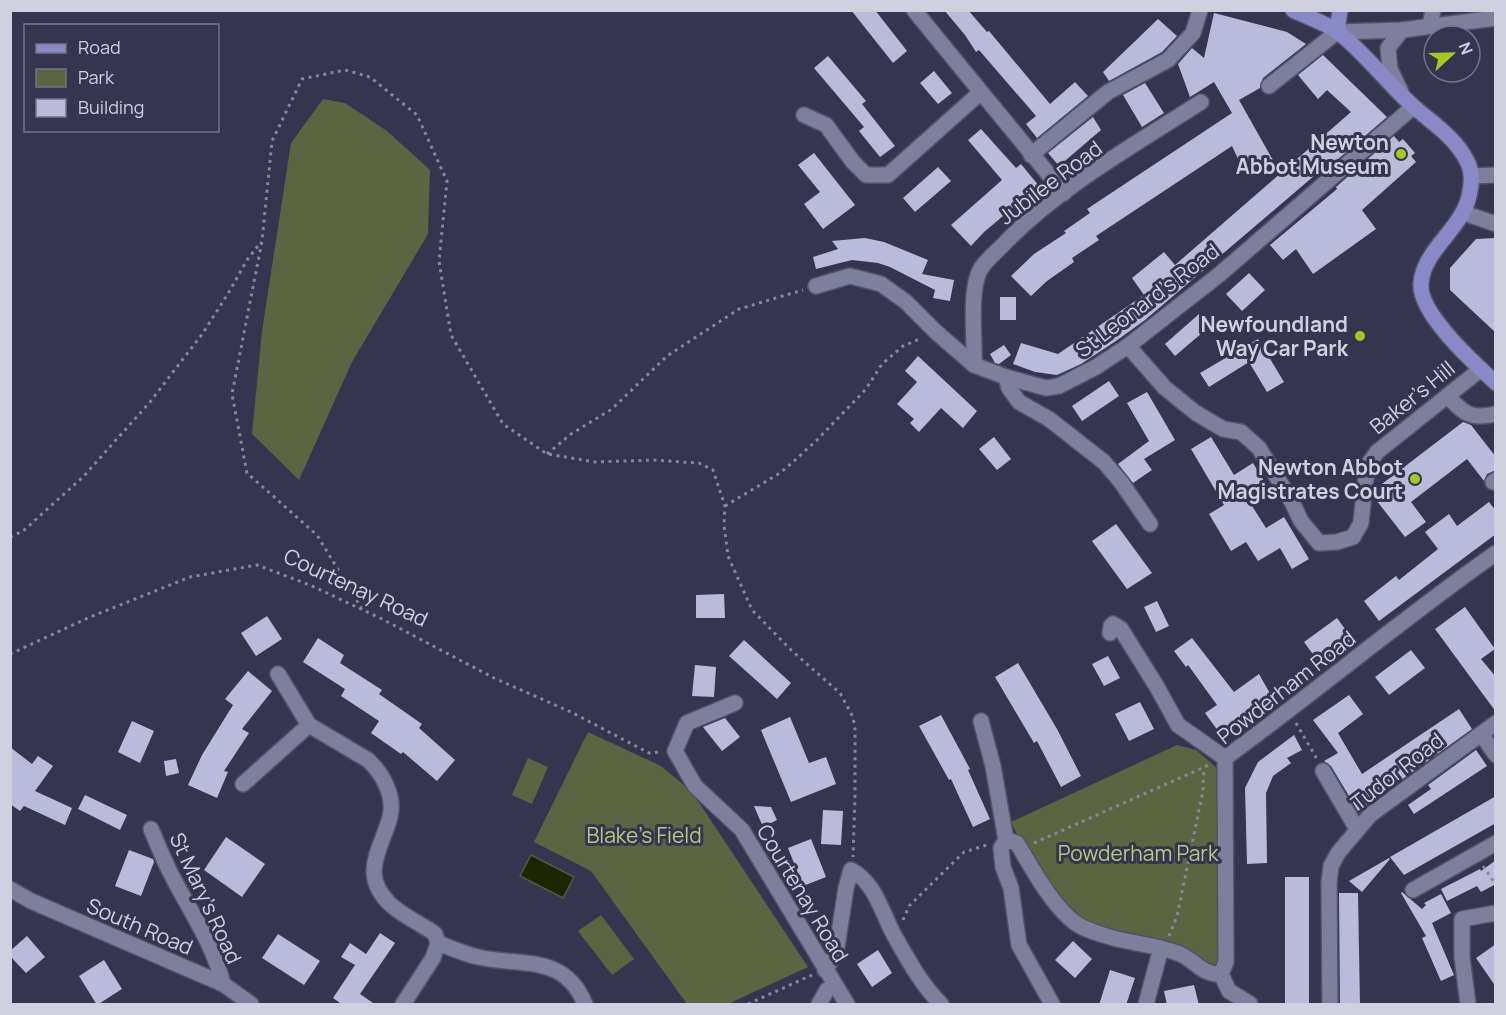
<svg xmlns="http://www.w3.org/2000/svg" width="1506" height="1015" viewBox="0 0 1506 1015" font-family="Manrope,sans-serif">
  <rect width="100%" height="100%" fill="#35354f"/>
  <g fill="#5b6542">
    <polygon points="323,99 345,103 387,131 430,170 428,234 352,362 299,480 252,434 262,331 291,143"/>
    <polygon points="588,732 661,766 692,792 808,967 728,1004 687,1004 591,871 534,842"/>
    <polygon points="1177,745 1196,750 1217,768 1220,960 1217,967 1087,923 1063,901 1021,842 1011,822"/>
    <polygon points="528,758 548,767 532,804 512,795"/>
    <polygon points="601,915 634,959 612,975 578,931"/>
  </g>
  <polygon fill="#1e2601" stroke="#535944" stroke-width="1.5" points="531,855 574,877 563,898 520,876"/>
  <g fill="#babbdb">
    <polygon points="851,10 875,10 907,51 893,63"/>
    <polygon points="944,10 968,10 987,32 989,31 1050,104 1075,82 1088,96 1037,138 1026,124 1036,116 979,50 976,52 965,35"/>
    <polygon points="1214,13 1287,32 1306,44 1263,78 1260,88 1239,100 1274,162 1246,176 1232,146 1096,236 1099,240 1072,258 1074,262 1047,281 1031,296 1011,276 1034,254 1066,233 1064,231 1090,213 1087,209 1232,113 1214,82 1190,97 1178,64 1192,48 1204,58"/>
    <polygon points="1158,19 1177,36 1162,52 1109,81 1103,72"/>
    <polygon points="1323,55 1387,117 1323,172 1321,170 1145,320 1116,341 1081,364 1057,375 1035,372 1013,364 1021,343 1058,354 1144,295 1132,278 1164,252 1175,265 1351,112 1327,90 1318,99 1298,75"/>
    <polygon points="828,56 866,101 862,104 895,146 880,157 859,131 864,127 814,68"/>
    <polygon points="934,71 952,93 938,104 920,83"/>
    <polygon points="1145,83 1164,113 1142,127 1123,95"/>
    <polygon points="1093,117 1101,130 1059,166 1048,153"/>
    <polygon points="981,129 1016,168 1021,164 1039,186 984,232 971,246 951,225 1002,180 968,140"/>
    <polygon points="1394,136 1399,142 1403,139 1415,153 1411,156 1416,162 1362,210 1376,229 1313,274 1296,249 1283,260 1270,245 1337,189 1336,187"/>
    <polygon points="814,153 855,205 823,229 804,204 820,192 798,165"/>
    <polygon points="938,167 951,181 915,212 903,198"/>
    <polygon points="865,238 884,242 928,260 922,274 954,280 950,301 933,298 935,290 890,267 878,263 852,260 816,269 813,257 838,249 832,241"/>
    <polygon points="1496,238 1496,333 1450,290 1450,268 1476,239"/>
    <polygon points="1249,273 1265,290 1242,311 1226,294"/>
    <rect x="1000" y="297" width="16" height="23"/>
    <polygon points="1199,314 1209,327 1175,356 1165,344"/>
    <polygon points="1258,339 1284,382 1267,392 1249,362 1209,387 1200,373"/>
    <polygon points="1004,345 1011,355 999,364 995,363 990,354"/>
    <polygon points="918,356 977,411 963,428 941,408 919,432 910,423 914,419 897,404 917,382 905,371"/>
    <polygon points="1109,381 1119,396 1082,421 1072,406"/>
    <polygon points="1147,392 1175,440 1144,459 1152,470 1133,483 1118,464 1149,441 1127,403"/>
    <polygon points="1463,422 1471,425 1496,457 1496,470 1487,474 1484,481 1467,459 1411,502 1426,522 1405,537 1373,496 1374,490"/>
    <polygon points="994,437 1011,459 997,470 979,449"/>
    <polygon points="1211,437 1234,475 1253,463 1267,486 1247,498 1266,528 1284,517 1309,559 1292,569 1280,548 1258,561 1246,542 1231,551 1209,514 1224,505 1191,449"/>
    <polygon points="1489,502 1496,511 1496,534 1379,621 1364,601 1396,576 1399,580 1438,549 1425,532 1449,514 1457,526"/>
    <polygon points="1116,524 1152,573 1127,589 1092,541"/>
    <polygon points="724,594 725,618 696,618 696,595"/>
    <polygon points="1157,601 1169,626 1156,632 1144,607"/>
    <polygon points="1465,607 1495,649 1481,659 1496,677 1496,712 1435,629"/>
    <polygon points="267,616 282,639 256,656 241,633"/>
    <polygon points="1337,618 1353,640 1320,664 1304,642"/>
    <polygon points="318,638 344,655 340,663 382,690 379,694 422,724 419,728 455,760 437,781 403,752 401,754 371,733 379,721 341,696 345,689 303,662"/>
    <polygon points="1192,638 1234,692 1259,674 1272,697 1221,735 1205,713 1217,705 1188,665 1186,667 1174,651"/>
    <polygon points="744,640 791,683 777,699 729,656"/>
    <polygon points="1411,650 1425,668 1389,695 1375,677"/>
    <polygon points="1108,656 1120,678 1104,686 1092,664"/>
    <polygon points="1018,663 1057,729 1081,776 1061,787 1037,741 1034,743 995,677"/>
    <polygon points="695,665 716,667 714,697 692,696"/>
    <polygon points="248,671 272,691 242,729 249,733 224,771 228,772 217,798 188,785 202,755 233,705 225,699"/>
    <polygon points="1349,695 1363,714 1338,733 1362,774 1459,709 1472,729 1358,811 1331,766 1324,761 1338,753 1313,720"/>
    <polygon points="1140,702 1154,729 1129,741 1115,714"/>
    <polygon points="941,715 970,769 968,770 990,819 973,827 951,779 949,780 919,726"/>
    <polygon points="790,717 809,763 826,757 836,784 791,802 761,730"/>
    <polygon points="725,718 740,737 722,751 703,727"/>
    <polygon points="132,721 154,731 140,763 118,752"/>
    <polygon points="1294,735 1302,750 1287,758 1291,763 1273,776 1266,793 1267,863 1247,864 1245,788 1258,762"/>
    <polygon points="10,747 32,764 38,756 53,766 35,791 72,808 65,825 24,806 20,811 10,804"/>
    <polygon points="1476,750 1487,766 1414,814 1408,805 1431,789 1428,785"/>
    <polygon points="176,759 179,773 166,776 164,761"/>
    <polygon points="85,795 127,815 120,830 78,809"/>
    <polygon points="1496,796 1496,823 1404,875 1390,857"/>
    <polygon points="754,806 771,807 777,820 763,827"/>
    <polygon points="823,810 843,811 841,845 821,844"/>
    <polygon points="226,837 265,864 242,897 204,870"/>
    <polygon points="811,839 826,877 803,886 788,848"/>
    <polygon points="129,850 153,859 154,862 141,896 115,886"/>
    <polygon points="1389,858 1390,859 1362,892 1349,881"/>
    <polygon points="1496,860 1496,884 1481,892 1477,886 1447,901 1441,889 1480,869 1481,871"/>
    <rect x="1285" y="877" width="24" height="128"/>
    <polygon points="1402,892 1422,909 1426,905 1424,903 1441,894 1451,913 1432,923 1454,975 1441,981 1422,938 1426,936 1401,893"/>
    <polygon points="1339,893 1358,893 1360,1005 1340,1005"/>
    <polygon points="380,933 395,943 360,994 376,1005 343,1005 333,998 355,965 341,957 350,943 366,954"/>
    <polygon points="278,934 320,961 304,985 262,958"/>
    <polygon points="27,936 45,957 26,973 10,956 10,951"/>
    <polygon points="1073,941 1092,959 1075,978 1055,960"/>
    <polygon points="1496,944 1496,987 1476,958"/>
    <polygon points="878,950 892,973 872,987 857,964"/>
    <polygon points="104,960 122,989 97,1005 79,976"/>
    <polygon points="1110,970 1135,978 1126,1005 1099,1005"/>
    <polygon points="1194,985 1199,1005 1167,1005 1164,991"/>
  </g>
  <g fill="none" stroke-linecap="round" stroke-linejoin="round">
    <g stroke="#525268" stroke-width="18">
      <g id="minor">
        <polyline points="914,10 981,92"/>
        <polyline points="1430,26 1433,10"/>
        <polyline points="1269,86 1337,32 1402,30 1496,18"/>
        <polyline points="1401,92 1390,69 1388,48 1402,30"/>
        <polyline points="804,115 826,125 853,162 866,175 888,175 981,92 1064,193"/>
        <polyline points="1031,155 1108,92 1168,60 1193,33 1200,10"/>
        <polyline points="1472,176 1496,175"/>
        <polyline points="1464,213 1496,224"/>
        <polyline points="816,286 850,276 881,284 906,302 936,332 974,365 1006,377 1046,388 1059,386 1096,367 1128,346 1220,274 1413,107"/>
        <polyline points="1128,346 1165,388 1196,413 1223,429 1241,432 1259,448 1292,502 1301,521 1319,543 1337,542 1353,537 1361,523 1365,483 1370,462 1377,452 1481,369"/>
        <path d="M974 365C975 339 969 291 980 270 985 261 995 253 1002 246 1054 190 1136 144 1201 102"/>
        <polyline points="1006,377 1009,388 1019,402 1049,419 1104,462 1121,482 1150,524"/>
        <path d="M1447 396C1464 413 1470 420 1496 414"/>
        <polyline points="1493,482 1496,480"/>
        <polyline points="1110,633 1111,626 1113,624 1121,629 1157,687 1178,725 1225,758"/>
        <path d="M278 674 309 725 368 760C383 774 395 796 390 817 382 848 359 873 389 903 400 914 417 922 431 931L435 934 438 943 433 958 403 1004"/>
        <polyline points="735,703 687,723 675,751 695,786 742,830 847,1004"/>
        <polyline points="981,721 993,766 1006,840"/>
        <polyline points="1481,734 1496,755"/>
        <path d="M1225 758C1316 692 1403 618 1496 553"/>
        <polyline points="1323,771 1357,829"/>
        <polyline points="243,784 309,725"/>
        <path d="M151 829C157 843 163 858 170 872 189 910 213 942 223 984"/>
        <path d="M1006 840 1017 843C1032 868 1051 904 1074 922 1086 931 1103 935 1117 939 1139 944 1160 946 1180 954 1196 961 1202 975 1221 974"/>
        <polyline points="1006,840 1001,848 1003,867 1011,888 1019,945 1052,1004"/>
        <polyline points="10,889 31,901 223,984 251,1004"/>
        <polyline points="1413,890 1496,843"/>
        <path d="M438 943C451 948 465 954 478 957 521 967 564 953 585 1004"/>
        <path d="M825 970 836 953 846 888 851 870C875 882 882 913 894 935 907 958 922 986 941 1004"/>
        <polyline points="1221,974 1226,962 1225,758"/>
        <polyline points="1221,974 1229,991 1250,1004"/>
        <polyline points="819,1004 827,990 834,985"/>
        <polyline points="1146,1004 1161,948"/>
        <polyline points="1330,1004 1329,883 1331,866 1338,853 1370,815 1496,723"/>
        <polyline points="1468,1004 1462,957 1462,919 1496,913"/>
      </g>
    </g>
    <g stroke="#525268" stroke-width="18">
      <g id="major">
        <path d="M1293 10C1307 17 1326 23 1338 32 1365 53 1387 83 1413 106 1432 123 1455 137 1467 161 1473 172 1472 184 1469 196 1462 229 1424 249 1421 283 1418 313 1474 363 1496 383"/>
        <polyline points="1337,32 1340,10"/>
      </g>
    </g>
    <g stroke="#87879c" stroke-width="3" stroke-dasharray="3 4.5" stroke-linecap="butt">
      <polyline points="547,454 571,434 612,409 667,356 739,309 803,290"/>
      <polyline points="725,506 780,473 793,462 818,439 866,389 882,364 903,346 922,338"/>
      <polyline points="10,537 23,531 83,477 150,402 203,333 229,292 247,260 261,242"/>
      <polyline points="362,609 317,535 247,473 232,394 262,241 272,141 302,79 345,70 370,77 417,115 447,181 439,261 451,335 503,424 547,454 595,462 654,460 681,462 699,463 713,470 725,506 724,525 728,556 752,610 792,651 840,693 853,717 855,729 855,795 853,857"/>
      <polyline points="10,654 90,617 190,577 257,565 310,585 380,618 494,678 571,712 649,753 660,752"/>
      <polyline points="1296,723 1317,759"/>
      <polyline points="1034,843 1209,765"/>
      <polyline points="1483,866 1496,885"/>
      <polyline points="903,920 909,906 964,852 987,845"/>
      <polyline points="1169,936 1177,916 1203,791 1204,768"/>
      <polyline points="748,1004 812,975"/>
    </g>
    <use href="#minor" stroke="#7e7f9c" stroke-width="15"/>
    <use href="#major" stroke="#8a89c7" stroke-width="15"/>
  </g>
  <g fill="#a5c822" stroke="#35354f" stroke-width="2">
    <circle cx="1401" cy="154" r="6"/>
    <circle cx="1360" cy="336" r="6"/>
    <circle cx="1415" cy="479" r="6"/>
  </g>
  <g text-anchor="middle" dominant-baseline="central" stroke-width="6" stroke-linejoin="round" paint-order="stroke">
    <g font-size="21" font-weight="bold" fill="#cfd0e0" stroke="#35354f" text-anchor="end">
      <text x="1389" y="142">Newton<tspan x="1389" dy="24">Abbot Museum</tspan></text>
      <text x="1348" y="324">Newfoundland<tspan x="1348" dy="24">Way Car Park</tspan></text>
      <text x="1403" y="467">Newton Abbot<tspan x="1403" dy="24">Magistrates Court</tspan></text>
    </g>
    <g font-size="21" fill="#cfd0e0" stroke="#35354f">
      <text transform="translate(1050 182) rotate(-37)">Jubilee Road</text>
      <text transform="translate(1147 300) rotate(-37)">St Leonard's Road</text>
      <text transform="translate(1412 397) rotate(-39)">Baker's Hill</text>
      <text transform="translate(356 587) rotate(25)">Courtenay Road</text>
      <text transform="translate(1286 687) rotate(-38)">Powderham Road</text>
      <text transform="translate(1397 771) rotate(-38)">Tudor Road</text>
      <text transform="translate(803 893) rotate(59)">Courtenay Road</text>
      <text transform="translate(206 898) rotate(65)">St Mary's Road</text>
      <text transform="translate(140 926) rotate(23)">South Road</text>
    </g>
    <g font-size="21" fill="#b5cb7d" stroke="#35354f">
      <text x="644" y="835">Blake's Field</text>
      <text x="1138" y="853">Powderham Park</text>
    </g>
  </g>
  <rect width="1506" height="1015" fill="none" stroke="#cfd0e0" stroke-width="24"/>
  <rect x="24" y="24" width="195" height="108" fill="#35354f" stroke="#737389" stroke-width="1.5"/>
  <rect x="36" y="44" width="30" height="9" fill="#8a89c7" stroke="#737389" stroke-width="1.5"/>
  <text x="78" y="54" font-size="18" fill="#cfd0e0">Road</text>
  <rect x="36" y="69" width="30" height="18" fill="#5b6542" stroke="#737389" stroke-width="1.5"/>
  <text x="78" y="84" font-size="18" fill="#cfd0e0">Park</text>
  <rect x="36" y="99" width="30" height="18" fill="#babbdb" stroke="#737389" stroke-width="1.5"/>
  <text x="78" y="114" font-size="18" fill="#cfd0e0">Building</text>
  <g transform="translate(1452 54) rotate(68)"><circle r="28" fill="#35354f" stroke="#737389" stroke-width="1.5"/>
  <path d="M0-4.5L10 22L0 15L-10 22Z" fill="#a5c822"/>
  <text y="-9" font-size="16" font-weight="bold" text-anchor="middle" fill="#cfd0e0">N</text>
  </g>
</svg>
